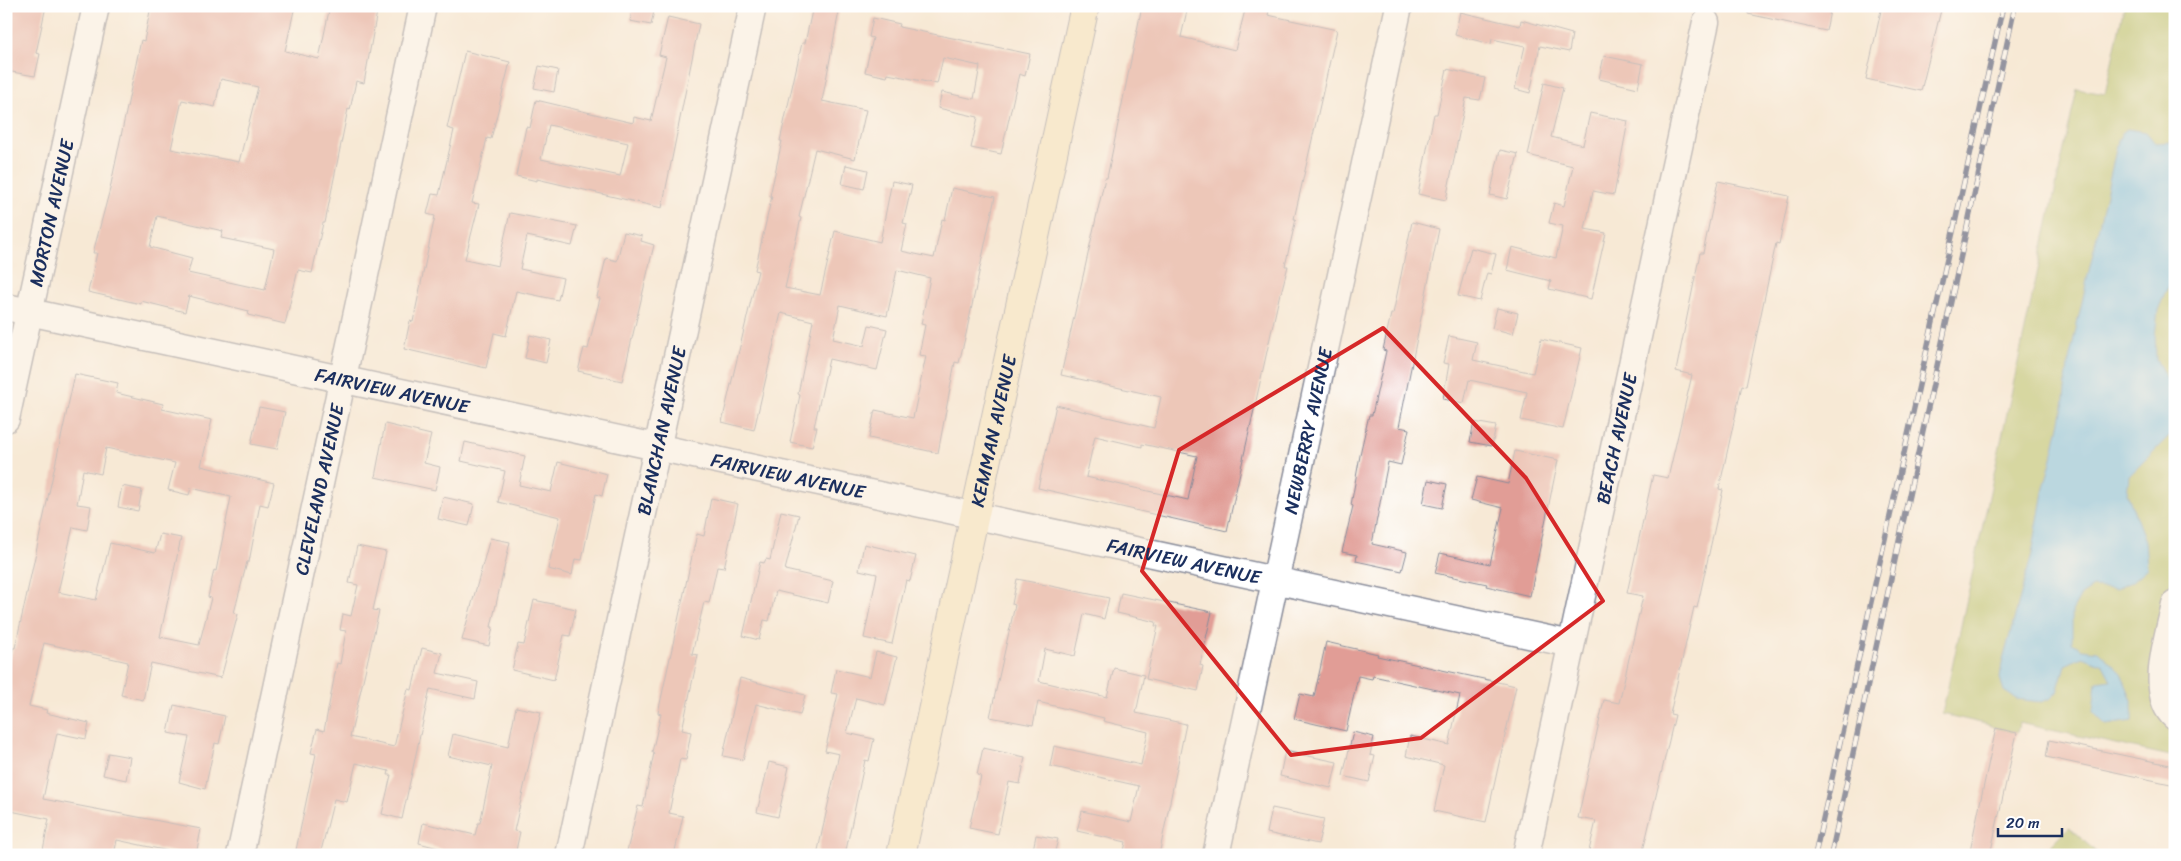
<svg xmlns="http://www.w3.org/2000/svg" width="2181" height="861" viewBox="0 0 2181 861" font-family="Sriracha,sans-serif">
  <rect width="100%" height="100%" fill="#fff"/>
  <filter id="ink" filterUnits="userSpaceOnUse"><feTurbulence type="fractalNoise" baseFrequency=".02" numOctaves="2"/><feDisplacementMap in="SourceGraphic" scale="10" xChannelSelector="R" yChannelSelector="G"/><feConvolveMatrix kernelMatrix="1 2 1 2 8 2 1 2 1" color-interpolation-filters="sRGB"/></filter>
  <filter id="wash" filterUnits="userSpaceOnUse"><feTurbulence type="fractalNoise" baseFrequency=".0096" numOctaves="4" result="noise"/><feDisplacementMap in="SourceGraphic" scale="20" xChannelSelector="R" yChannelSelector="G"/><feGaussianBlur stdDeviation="1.12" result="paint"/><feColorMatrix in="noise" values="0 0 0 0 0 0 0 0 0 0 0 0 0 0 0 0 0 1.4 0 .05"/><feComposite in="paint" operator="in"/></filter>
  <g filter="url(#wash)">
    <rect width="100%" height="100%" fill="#f7e9d6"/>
    <g fill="#afc063" stroke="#657860">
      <polygon points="2124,6 2175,6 2175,564 2154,661 2167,723 2175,732 2175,757 2019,723 2017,733 1996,728 1990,725 1942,714 2077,89 2105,94"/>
      <polygon points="2069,827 2097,853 2095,855 2042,855"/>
    </g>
    <polygon fill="#71c1ec" stroke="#4678a5" points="2127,129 2146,132 2155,143 2175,142 2175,276 2171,279 2158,310 2155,335 2156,360 2170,384 2175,401 2172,433 2129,476 2127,493 2145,541 2147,568 2131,582 2116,589 2093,587 2081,595 2072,611 2072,643 2082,649 2098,651 2121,673 2132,700 2132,721 2106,725 2093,712 2096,682 2111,680 2103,665 2082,657 2065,665 2057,692 2050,699 2041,702 2016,699 2004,691 2000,678 2002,664 2032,554 2043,492 2052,458 2063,407 2068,365 2118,141 2122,133"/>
    <g id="blocks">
      <g fill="#e19d96" fill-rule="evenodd">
        <polygon points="8,6 46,6 36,53 40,54 35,76 6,71 6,54 11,33 6,32"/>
        <path d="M151 6H295L285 51 319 59 330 6H378L364 83 356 81 350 110 348 109 325 223H323L312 273 298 270 285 324 248 315 249 311 189 296 185 312 141 301V304L88 292 97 253H93L110 189 141 40 144 41ZM221 79 258 87 239 162 171 149 182 100 215 107ZM157 216 223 231 221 238 274 249 265 290 188 273 192 258 150 247Z"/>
        <polygon points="633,6 655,6 651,25 630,21"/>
        <polygon points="813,6 840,6 822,101 866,110 855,159 815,149 799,217 801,218 785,288 820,295 835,231 880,242 892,181 912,185 903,223 907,224 901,251 934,258 942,219 945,220 952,188 995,197 966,334 959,363 955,362 938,453 869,438 875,410 913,418 926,356 919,355 925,325 921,324 930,278 897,270 887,316 840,305 833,339 864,346 869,325 887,329 877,370 829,359 814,427 817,427 812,447 790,442 800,395 798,394 813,321 781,313 754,430 722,422 758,271 755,270 772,196 770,196 782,141 780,141 802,43 805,43"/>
        <path d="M1142 6H1188L1181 37 1235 50 1246 6H1270L1268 15 1337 30 1294 219H1296L1285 266H1288L1281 293H1280L1227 531 1038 488 1056 405 1154 428 1161 397 1061 375 1105 178H1107ZM1095 436 1142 447V444L1197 456 1188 500 1086 477Z"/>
        <polygon points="1748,6 1831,6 1826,31 1748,14"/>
        <polygon points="1882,6 1942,6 1921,91 1866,79"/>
        <polygon points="1460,12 1520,26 1521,20 1572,34 1569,52 1540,46 1530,93 1515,89 1525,46 1492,39 1491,44 1455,35"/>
        <path d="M668 17 699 24 662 208 537 179V181L516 176 526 127 530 128 536 100 633 123 634 117 651 121 666 57 659 55ZM549 125 628 143 620 176 541 159Z"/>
        <polygon points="873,18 900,24 899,27 1030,54 1025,76 1019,74 1001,154 971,148 978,117 938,108 942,92 974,99 980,66 943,58 937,84 888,74 887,77 865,72 873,38 869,37"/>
        <polygon points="465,51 510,62 491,139 487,138 472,203 479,204 465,259 498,266 510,213 577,226 572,246 527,236 520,269 563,278 558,300 516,291 506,336 494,333 486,368 404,349 410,321 413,322 435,216 427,214 432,194 439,195 454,130 447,128"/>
        <polygon points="1604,56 1643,64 1638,88 1599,79"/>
        <polygon points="539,66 558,70 554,92 534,88"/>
        <polygon points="1447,69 1485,78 1480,100 1466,98 1446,200 1418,194 1434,114 1437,114"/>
        <polygon points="1544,83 1563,88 1551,137 1583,145 1590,113 1628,121 1614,195 1593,191 1585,229 1606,233 1591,299 1549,289 1551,281 1507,270 1512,247 1556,258 1563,226 1549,223 1554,203 1564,206 1573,166 1528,155"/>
        <polygon points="1500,150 1518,154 1507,199 1490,195"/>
        <polygon points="846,165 868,170 864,189 842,184"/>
        <polygon points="1718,181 1789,196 1779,244 1776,243 1746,386 1742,385 1719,489 1723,490 1697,608 1694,607 1670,714 1675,715 1642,855 1588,855 1596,821 1578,818 1604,700 1619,703 1643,596 1627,593 1653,475 1668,478 1692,375 1676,371 1700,253 1703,253"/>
        <polygon points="1412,222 1439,229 1399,427 1409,429 1401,465 1388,462 1372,544 1407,552 1402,571 1356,561 1357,555 1342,552 1353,506 1351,505 1361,450 1369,415 1372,415 1386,351 1383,350 1391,314 1393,314"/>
        <polygon points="624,232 642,236 641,241 654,245 622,381 578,371 584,348 588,349 600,298 597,297 606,258 617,261"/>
        <polygon points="1471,248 1496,254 1491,274 1487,273 1480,301 1458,296"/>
        <polygon points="1497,308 1518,313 1513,334 1492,328"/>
        <polygon points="530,335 551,340 546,363 525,358"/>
        <polygon points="1449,336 1477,342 1473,360 1533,373 1541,339 1582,348 1563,429 1521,420 1527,392 1469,380 1464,403 1443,399 1449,364 1443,363"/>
        <path d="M75 374 118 383 116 393 163 404 162 409 212 420 201 466 274 483 268 506 260 504 249 562H247L234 613 238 614 221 678 151 663 143 700 121 695 128 662 44 643 29 706 47 710 46 713 89 723 86 739 57 733 43 799 201 829 196 855H187L117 840 114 855H65L43 850 49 819 6 810V676L13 648H15ZM106 448 175 463 168 490 189 495 191 488 231 497 216 571 214 570 208 597 211 598 199 645 160 637 181 538 160 534 155 553 110 543 96 600 58 592 73 527 87 530 91 506 77 504 83 470 101 474Z"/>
        <polygon points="259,407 285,412 277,449 251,444"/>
        <polygon points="1474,422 1496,426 1492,446 1470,442"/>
        <polygon points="385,424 431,435 424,463 440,467 435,490 375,477"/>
        <polygon points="465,442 525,456 519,485 551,492 558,462 607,474 602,496 596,494 582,560 575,559 572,575 548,569 560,517 498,502 505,471 461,461"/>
        <polygon points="1515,451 1558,460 1530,596 1486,586 1487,584 1435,573 1440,553 1490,564 1503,508 1471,500 1477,477 1508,484"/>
        <polygon points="1428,480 1447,484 1442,508 1423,504"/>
        <polygon points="122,486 142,490 138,511 118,507"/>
        <polygon points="443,497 474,504 469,526 438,519"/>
        <polygon points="711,498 738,504 724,568 717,567 709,603 704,602 692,654 698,655 682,730 691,732 686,760 680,759 669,813 683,816 674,855 626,855 638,806 643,807 654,753 652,752 661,714 658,713 689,570 697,534 704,536"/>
        <polygon points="781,511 799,515 785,570 833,581 828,603 776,591 769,621 764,620 759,640 743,636 760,562 764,563 766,559 770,560"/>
        <polygon points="490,538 510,542 491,627 493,627 489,646 462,640"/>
        <polygon points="864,544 916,556 910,581 906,580 892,644 864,638 877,574 859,570"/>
        <polygon points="357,546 386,552 373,610 379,611 350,737 394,747 408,689 412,690 422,648 442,653 437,673 478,682 475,699 430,689 402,819 382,814 391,775 388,775 389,771 356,763 347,802 334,799 320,855 295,855 316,754 311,753 317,729 324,731 337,663 340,664 346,631 340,630 343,614 351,616 358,585 349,583"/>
        <polygon points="1017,579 1109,598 1104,619 1084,614 1075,656 1045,649 1039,681 1107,697 1114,668 1144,675 1136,713 1186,724 1159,855 1123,855 1126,842 1077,831 1082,811 1131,822 1139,786 1050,766 1054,746 1141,765 1148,732 1103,721 1104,718 1038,702 1033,725 990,717 1015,605 1012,604"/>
        <polygon points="1121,593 1212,612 1200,665 1203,666 1198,691 1146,679 1158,626 1155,626 1156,622 1117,613"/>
        <polygon points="534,600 576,609 570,636 564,635 554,680 512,670 518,644 524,645"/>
        <polygon points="1326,642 1378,654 1377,656 1516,686 1486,822 1434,811 1444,765 1406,756 1410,736 1449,745 1460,695 1373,676 1372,679 1358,676 1346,731 1294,719 1300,694 1314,697"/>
        <polygon points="876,652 897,657 885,705 856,698 847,733 874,739 869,761 865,760 845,855 817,855 839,754 825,751 838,694 831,693 836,669 870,677"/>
        <polygon points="740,678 805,695 800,715 756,704 743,760 723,756"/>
        <polygon points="174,705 225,716 219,744 215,743 205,789 179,782 189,737 168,733"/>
        <polygon points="516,707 541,712 514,831 520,832 515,855 440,855 442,849 419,843 423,823 475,835 478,823 480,823 492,766 448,756 453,734 508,747"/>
        <polygon points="1996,728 2017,733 1990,855 1969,855"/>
        <polygon points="1353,732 1374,737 1370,755 1375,756 1369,782 1343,776"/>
        <polygon points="2049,740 2175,766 2175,785 2046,757"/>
        <polygon points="983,748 1025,757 1020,784 1009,782 998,834 969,828 981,776 977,775"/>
        <polygon points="1285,751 1337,762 1331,788 1280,776"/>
        <polygon points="108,753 130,757 126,780 103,775"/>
        <polygon points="769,762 789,767 778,817 757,812"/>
        <polygon points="1272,808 1324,819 1318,844 1267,833"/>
        <polygon points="1036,835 1058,839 1054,855 1032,855"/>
      </g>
    </g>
  </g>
  <g filter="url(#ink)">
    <use href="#blocks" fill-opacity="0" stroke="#898c9a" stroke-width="1"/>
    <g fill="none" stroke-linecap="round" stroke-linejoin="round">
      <g stroke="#898c9a" stroke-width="29">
        <g id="street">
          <path id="s1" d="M6 307 1571 644"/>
          <path id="s2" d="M6 419 96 6"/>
          <path d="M2175 604C2169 634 2148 694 2175 717"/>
          <path id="s3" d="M240 855 423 6"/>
          <path id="s4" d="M569 855 753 6"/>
          <path id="s5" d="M1216 855 1399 6"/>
          <path id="s6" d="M1526 855 1706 22"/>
        </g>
      </g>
      <g stroke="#898c9a" stroke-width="30">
        <g id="secondary">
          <path id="s7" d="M901 855 1085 6"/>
        </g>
      </g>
      <use href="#street" stroke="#fff" stroke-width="26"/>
      <use href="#secondary" stroke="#f8e8c3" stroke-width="28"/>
      <g stroke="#1b2f5e" stroke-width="5.5">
        <g id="rail">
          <polyline points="1815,855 2003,6"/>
          <polyline points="1831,855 2015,6"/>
        </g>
      </g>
      <use href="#rail" stroke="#fff" stroke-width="4" stroke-dasharray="11" stroke-linecap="butt"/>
    </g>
  </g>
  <path d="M0 0H2181V861H0ZM1383 328 1526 478 1603 601 1421 738 1291 755 1142 571 1179 450Z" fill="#f7e9d6" fill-opacity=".55" fill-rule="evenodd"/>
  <path fill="none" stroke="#d62828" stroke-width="4" stroke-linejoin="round" d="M1383 328 1526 478 1603 601 1421 738 1291 755 1142 571 1179 450Z"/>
  <g text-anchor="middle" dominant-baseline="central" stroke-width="4" stroke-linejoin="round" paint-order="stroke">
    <g font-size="19" fill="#1b2f5e" stroke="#fff">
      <text stroke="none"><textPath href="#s2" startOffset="211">MORTON AVENUE</textPath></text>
      <text stroke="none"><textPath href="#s1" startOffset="395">FAIRVIEW AVENUE</textPath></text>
      <text stroke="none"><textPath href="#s4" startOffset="434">BLANCHAN AVENUE</textPath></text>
      <text stroke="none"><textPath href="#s7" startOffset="434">KEMMAN AVENUE</textPath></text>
      <text stroke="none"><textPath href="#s5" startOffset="434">NEWBERRY AVENUE</textPath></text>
      <text stroke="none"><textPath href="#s6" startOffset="426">BEACH AVENUE</textPath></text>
      <text stroke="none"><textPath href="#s1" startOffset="800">FAIRVIEW AVENUE</textPath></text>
      <text stroke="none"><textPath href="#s3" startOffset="374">CLEVELAND AVENUE</textPath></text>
      <text stroke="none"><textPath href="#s1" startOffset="1205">FAIRVIEW AVENUE</textPath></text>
    </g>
  </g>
  <rect width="2181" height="861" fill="none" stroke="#fff" stroke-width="25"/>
  <path d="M1998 828v8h64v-8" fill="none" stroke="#1b2f5e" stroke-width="2.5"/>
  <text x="2006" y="828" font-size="15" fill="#1b2f5e" stroke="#ffffff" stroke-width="4" paint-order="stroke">20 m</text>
</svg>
